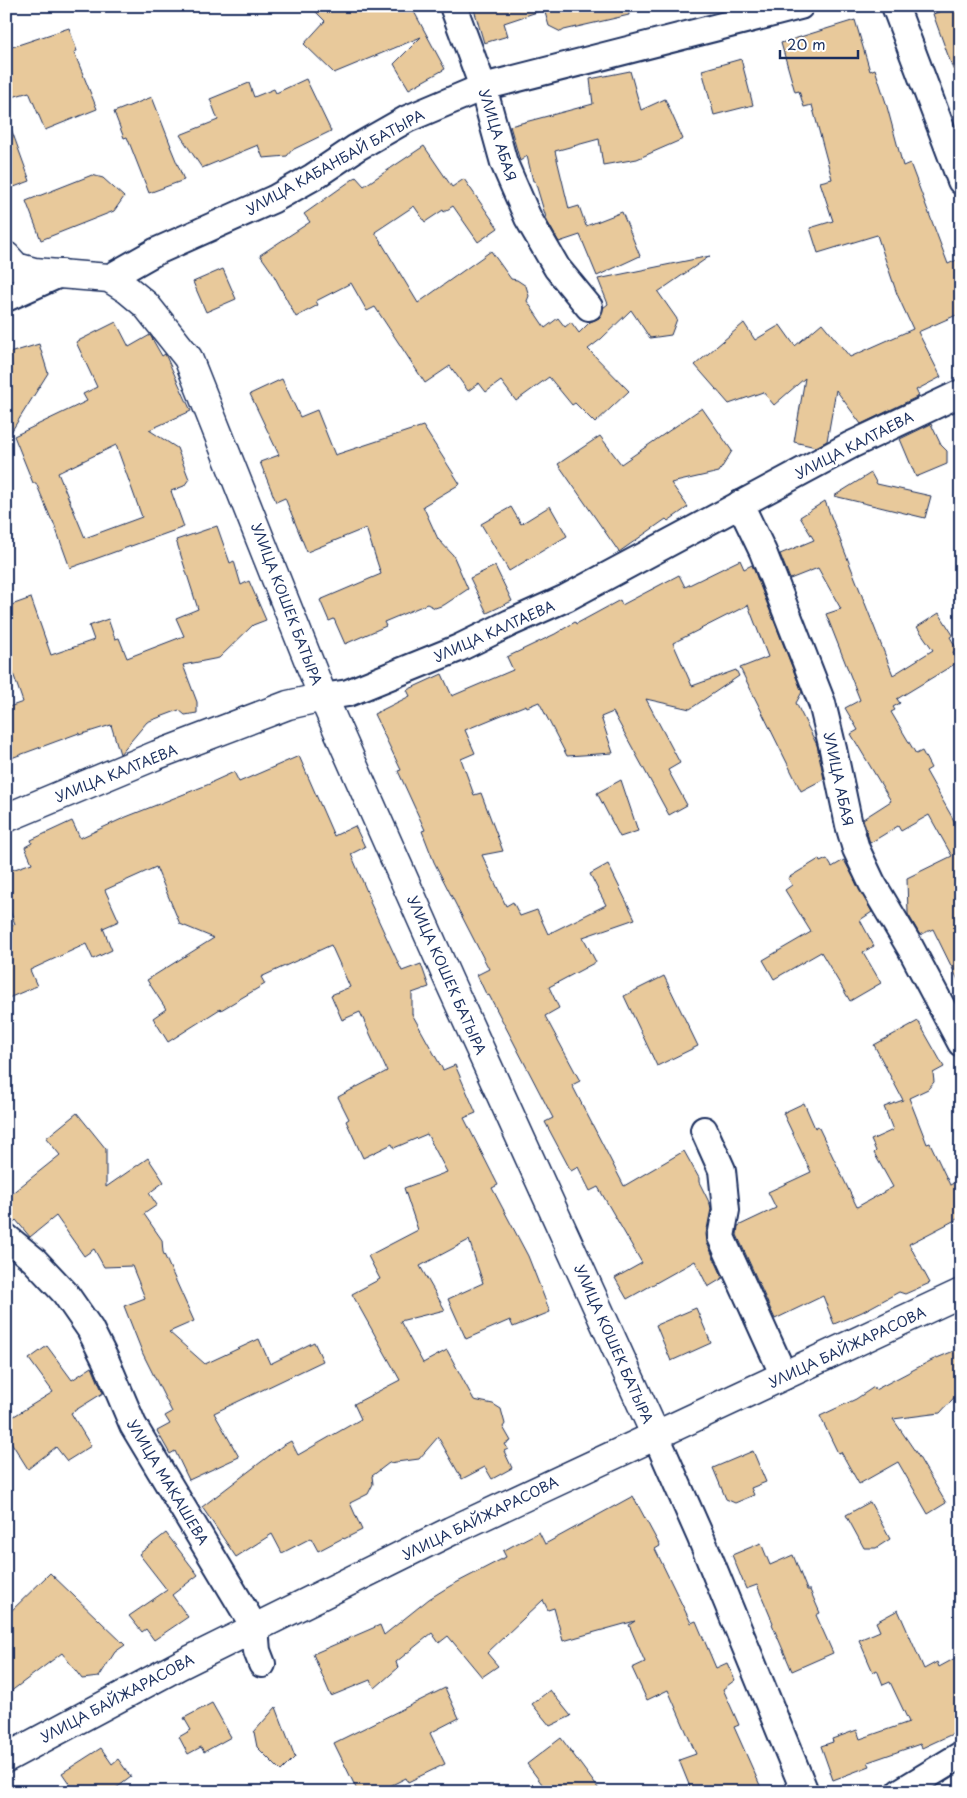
<svg xmlns="http://www.w3.org/2000/svg" width="967" height="1798" viewBox="0 0 967 1798" font-family="'Playpen Sans',sans-serif">
  <rect width="100%" height="100%" fill="#fff"/>
  <filter id="ink" filterUnits="userSpaceOnUse"><feTurbulence type="fractalNoise" baseFrequency=".02" numOctaves="2"/><feDisplacementMap in="SourceGraphic" scale="10" xChannelSelector="R" yChannelSelector="G"/><feConvolveMatrix kernelMatrix="1 2 1 2 8 2 1 2 1" color-interpolation-filters="sRGB"/></filter>
  <g filter="url(#ink)">
    <g fill="#e8c99b" stroke="#1b2f5e" fill-rule="evenodd">
      <polygon points="310,6 411,6 445,69 409,89 394,64 421,37 334,73 304,44 325,21"/>
      <polygon points="473,6 542,6 543,10 504,23 508,36 484,43"/>
      <polygon points="543,6 628,6 629,15 564,30 561,32 549,26"/>
      <polygon points="955,6 961,6 961,83 958,83 933,14"/>
      <polygon points="855,20 870,71 875,69 886,103 903,166 910,163 948,264 961,258 961,313 918,332 941,377 916,390 919,396 861,424 836,390 827,441 816,447 794,442 805,378 774,405 763,392 729,404 695,365 744,323 755,340 780,325 795,346 822,323 850,357 913,329 897,294 877,235 818,253 810,228 833,221 820,182 832,179 812,105 804,107 799,91 795,92 781,43"/>
      <polygon points="69,28 77,51 74,52 97,109 45,130 29,92 6,99 6,49"/>
      <polygon points="741,59 753,105 714,115 702,70"/>
      <polygon points="630,71 641,110 665,99 683,139 637,159 603,165 599,139 555,151 569,209 579,206 586,226 622,212 640,256 597,276 580,235 559,242 547,221 535,181 533,181 527,156 520,161 510,126 593,104 590,79"/>
      <polygon points="306,79 331,131 292,150 287,156 263,158 258,145 202,168 180,135 218,120 210,99 249,83 254,97 274,89 276,93"/>
      <polygon points="152,97 171,146 170,146 184,180 149,193 127,137 124,138 114,112"/>
      <polygon points="6,123 9,123 30,181 6,190"/>
      <polygon points="424,146 452,187 464,179 498,228 478,242 453,206 444,212 443,210 425,222 414,206 375,232 418,303 491,251 511,279 517,280 526,286 529,296 527,301 545,328 558,318 565,327 571,322 579,333 590,322 599,318 603,308 608,304 598,279 710,256 658,292 677,319 671,335 650,338 631,310 601,339 588,349 629,391 595,423 575,403 572,405 549,377 516,401 501,381 486,392 479,383 468,391 450,366 425,383 375,307 367,311 351,283 316,301 318,305 296,317 272,272 260,255 310,222 304,214 356,177 364,186"/>
      <polygon points="92,175 103,178 124,197 114,211 41,240 26,201"/>
      <polygon points="223,269 236,299 206,312 193,282"/>
      <path d="M116 322 129 347 150 335 162 356 165 354 166 356 191 411 149 430 177 448 184 466 189 479 184 486 171 491 184 527 70 568 53 521H52L36 483H33L14 436 87 401 83 394 97 387 76 342ZM116 445 142 517 85 538 58 473Z"/>
      <polygon points="39,344 48,373 6,440 6,354"/>
      <polygon points="282,379 300,417 317,410 335,455 423,426 460,484 423,506 438,539 453,555 468,589 444,605 435,608 427,604 384,622 386,626 345,644 334,619 329,621 320,600 381,574 366,528 307,552 285,498 276,502 260,462 279,455 250,394"/>
      <polygon points="702,408 732,451 719,472 671,483 688,507 668,521 666,519 619,552 558,464 600,436 621,464"/>
      <polygon points="931,424 941,445 947,451 947,464 916,477 900,439"/>
      <polygon points="871,473 877,484 931,496 925,518 834,496"/>
      <polygon points="825,501 893,675 933,650 917,627 939,613 953,635 950,637 957,649 953,652 958,662 897,699 900,703 893,707 895,710 891,712 916,754 922,751 931,768 926,771 961,833 961,986 933,929 920,935 908,914 907,878 952,856 929,815 901,831 898,826 870,843 863,819 891,801 851,734 858,730 845,708 860,700 826,614 841,609 818,568 790,579 780,554 814,540 800,517"/>
      <polygon points="550,506 567,536 509,571 481,524 511,507 521,524"/>
      <polygon points="217,526 230,563 234,561 241,585 249,581 266,620 253,625 219,658 183,665 197,702 197,713 185,715 179,710 147,722 120,754 111,725 79,735 79,733 6,760 6,708 23,702 6,653 6,607 31,598 51,655 94,640 89,626 108,619 115,639 119,638 127,658 184,636 176,618 198,609 176,540"/>
      <polygon points="740,560 744,569 752,565 802,692 796,703 817,745 824,779 801,791 740,668 768,657 748,605 673,643 692,686 736,670 739,676 690,709 646,699 680,763 668,770 687,805 669,815 613,712 601,717 613,753 567,756 539,702 527,707 526,705 465,730 475,753 461,759 474,795 481,793 503,851 482,855 506,906 513,902 520,916 537,910 548,934 606,905 590,874 608,864 635,919 583,937 596,962 549,987 559,1008 545,1016 580,1081 572,1085 624,1186 684,1151 699,1178 699,1182 710,1204 711,1209 706,1234 707,1243 723,1278 708,1287 695,1261 627,1299 615,1278 642,1263 598,1187 590,1191 578,1167 571,1171 545,1122 553,1118 489,995 487,996 477,975 489,969 434,862 422,831 425,830 398,771 401,770 374,714 410,696 407,690 442,674 452,696 513,670 507,657 555,634 575,622 576,624 620,600 622,605 679,575 685,587"/>
      <polygon points="495,566 512,601 487,613 470,578"/>
      <polygon points="299,756 334,836 355,826 365,847 351,854 371,901 370,902 402,971 421,964 429,987 412,993 412,1014 443,1070 455,1065 476,1113 464,1118 498,1185 492,1188 528,1256 550,1312 513,1327 510,1320 466,1339 448,1299 483,1283 469,1240 420,1266 445,1310 400,1321 423,1363 447,1350 474,1400 493,1404 501,1409 505,1424 503,1427 511,1441 505,1444 508,1449 504,1451 512,1468 492,1479 485,1467 462,1479 438,1437 419,1459 389,1463 372,1476 373,1484 368,1494 350,1503 362,1530 344,1539 343,1538 318,1551 311,1538 282,1553 272,1534 236,1557 202,1507 282,1446 291,1441 298,1455 361,1419 354,1404 400,1380 352,1294 380,1279 368,1256 418,1230 404,1188 447,1172 427,1134 394,1148 392,1144 363,1158 346,1121 349,1119 338,1097 387,1071 360,1012 342,1020 331,995 350,987 331,945 261,977 265,984 221,1010 220,1009 168,1042 153,1018 166,1009 147,980 214,938 180,924 156,867 105,890 119,921 103,928 112,950 93,959 86,944 30,970 37,986 6,999 6,928 15,924 6,901 6,872 32,863 25,847 32,843 31,840 72,821 80,838 126,817 212,783 212,782 234,772 239,782"/>
      <polygon points="621,780 638,831 620,837 597,793"/>
      <polygon points="819,859 820,862 827,859 832,867 844,860 872,912 860,920 874,946 863,952 881,983 850,1001 821,952 774,979 763,960 811,932 785,890 792,885 788,878"/>
      <polygon points="664,976 698,1046 657,1066 624,996"/>
      <polygon points="918,1021 944,1067 933,1073 934,1082 928,1089 909,1098 927,1144 930,1143 950,1185 961,1179 961,1217 909,1244 930,1283 905,1294 899,1292 862,1312 834,1324 823,1296 775,1319 737,1235 738,1226 776,1208 768,1192 811,1172 783,1113 804,1103 815,1128 818,1126 857,1207 893,1187 874,1153 876,1151 871,1140 893,1130 884,1107 903,1100 874,1045"/>
      <polygon points="77,1113 106,1149 106,1187 148,1158 164,1182 149,1193 157,1205 144,1214 162,1240 163,1252 194,1321 169,1332 205,1364 259,1339 270,1364 314,1342 323,1361 214,1413 239,1457 189,1480 175,1451 170,1454 157,1431 170,1424 165,1416 172,1412 143,1354 124,1306 145,1298 132,1266 104,1267 94,1249 84,1256 56,1216 30,1237 16,1220 12,1224 6,1222 6,1198 60,1155 46,1138"/>
      <polygon points="696,1308 711,1343 671,1361 656,1325"/>
      <polygon points="47,1346 72,1380 92,1367 103,1393 71,1413 91,1446 67,1461 56,1447 28,1469 6,1434 6,1421 53,1392 29,1359"/>
      <polygon points="961,1348 961,1390 940,1413 893,1419 917,1454 946,1503 928,1514 898,1462 859,1484 841,1452 838,1453 820,1416 856,1399 874,1387 875,1390 932,1360"/>
      <polygon points="753,1451 766,1482 751,1488 754,1495 735,1503 726,1499 713,1468"/>
      <polygon points="633,1496 660,1546 655,1549 691,1623 696,1621 716,1668 727,1663 735,1680 723,1689 739,1725 734,1727 763,1792 692,1792 679,1760 696,1754 668,1690 647,1700 632,1668 645,1662 629,1625 635,1621 563,1641 554,1608 548,1610 543,1600 487,1653 498,1666 482,1677 448,1636 439,1643 432,1633 396,1662 398,1668 375,1688 370,1680 331,1696 313,1654 380,1625 384,1635 429,1599 450,1586 506,1557 503,1551 512,1546 539,1532 545,1544"/>
      <polygon points="870,1502 890,1539 876,1548 864,1548 846,1515"/>
      <polygon points="166,1533 198,1575 172,1595 188,1617 154,1640 146,1629 142,1632 129,1616 167,1590 139,1554"/>
      <polygon points="761,1543 770,1565 793,1555 807,1590 810,1590 820,1613 816,1615 833,1653 792,1671 772,1624 773,1623 757,1585 746,1589 732,1555"/>
      <polygon points="50,1573 125,1645 115,1652 99,1677 82,1679 62,1653 6,1695 6,1616"/>
      <polygon points="898,1610 924,1669 937,1662 939,1667 961,1655 961,1730 922,1748 920,1744 868,1762 870,1766 833,1780 821,1746 833,1742 832,1739 857,1730 860,1739 909,1722 890,1682 883,1685 877,1670 873,1672 859,1640 880,1631 876,1622"/>
      <polygon points="445,1688 459,1718 430,1733 445,1764 408,1782 406,1778 378,1792 358,1792 334,1743"/>
      <polygon points="550,1690 571,1716 550,1726 532,1704"/>
      <polygon points="212,1703 231,1737 204,1752 201,1747 188,1754 179,1737 191,1730 184,1718"/>
      <polygon points="276,1707 295,1757 281,1771 257,1747 254,1732"/>
      <polygon points="561,1738 601,1792 548,1792 527,1764"/>
      <polygon points="101,1748 112,1764 118,1759 131,1777 111,1792 75,1792 62,1773"/>
    </g>
    <g fill="none" stroke-linecap="round" stroke-linejoin="round">
      <g stroke="#1b2f5e" stroke-width="30">
        <g id="minor">
          <polyline points="453,6 483,87 504,163 528,218 557,268 589,307"/>
          <polyline points="895,6 961,181"/>
          <polyline points="109,278 155,252 274,199 313,177 356,148 407,119 483,87 800,6"/>
          <polyline points="6,298 62,273"/>
          <polyline points="740,504 763,552 822,703 833,749 849,825 856,849 872,883 910,947 961,1043"/>
          <polyline points="323,697 348,693 459,648 510,623 566,598 851,445 961,393"/>
          <polyline points="704,1130 722,1170 726,1210 721,1237 784,1376"/>
          <polyline points="6,1237 34,1260 65,1293 90,1329 106,1361 133,1425 255,1628 257,1651 262,1664"/>
          <polyline points="656,1436 701,1538 805,1792"/>
          <polyline points="900,1792 961,1755"/>
        </g>
      </g>
      <g stroke="#1b2f5e" stroke-width="31">
        <g id="tertiary">
          <polyline points="6,256 16,267 34,272 109,278 128,290 146,305 188,358 323,697 449,981 656,1436"/>
          <polyline points="6,818 157,755 288,705 323,697"/>
          <polyline points="6,1758 180,1665 451,1531 961,1293"/>
        </g>
      </g>
      <use href="#minor" stroke="#fff" stroke-width="26"/>
      <use href="#tertiary" stroke="#fff" stroke-width="28"/>
    </g>
  </g>
  <g text-anchor="middle" dominant-baseline="central" stroke-width="5" stroke-linejoin="round" paint-order="stroke">
    <g font-size="14" fill="#1b2f5e" stroke="#fff">
      <text transform="translate(498 135) rotate(73)">УЛИЦА АБАЯ</text>
      <text transform="translate(335 162) rotate(-29)">УЛИЦА КАБАНБАЙ БАТЫРА</text>
      <text transform="translate(854 445) rotate(-27)">УЛИЦА КАЛТАЕВА</text>
      <text transform="translate(287 604) rotate(69)">УЛИЦА КОШЕК БАТЫРА</text>
      <text transform="translate(494 631) rotate(-24)">УЛИЦА КАЛТАЕВА</text>
      <text transform="translate(116 773) rotate(-22)">УЛИЦА КАЛТАЕВА</text>
      <text transform="translate(839 779) rotate(78)">УЛИЦА АБАЯ</text>
      <text transform="translate(447 975) rotate(66)">УЛИЦА КОШЕК БАТЫРА</text>
      <text transform="translate(614 1344) rotate(66)">УЛИЦА КОШЕК БАТЫРА</text>
      <text transform="translate(847 1347) rotate(-25)">УЛИЦА БАЙЖАРАСОВА</text>
      <text transform="translate(168 1482) rotate(59)">УЛИЦА МАКАШЕВА</text>
      <text transform="translate(480 1518) rotate(-26)">УЛИЦА БАЙЖАРАСОВА</text>
      <text transform="translate(117 1698) rotate(-28)">УЛИЦА БАЙЖАРАСОВА</text>
    </g>
  </g>
  <rect width="967" height="1798" fill="none" stroke="#fff" stroke-width="25"/>
  <rect x="12" y="12" width="942" height="1773" fill="none" stroke="#1b2f5e" stroke-width="2" filter="url(#ink)"/>
  <path d="M780 50v8h78v-8" fill="none" stroke="#1b2f5e" stroke-width="2.5"/>
  <text x="787" y="50" font-size="15" fill="#1b2f5e" stroke="#ffffff" stroke-width="4" paint-order="stroke">20 m</text>
</svg>
